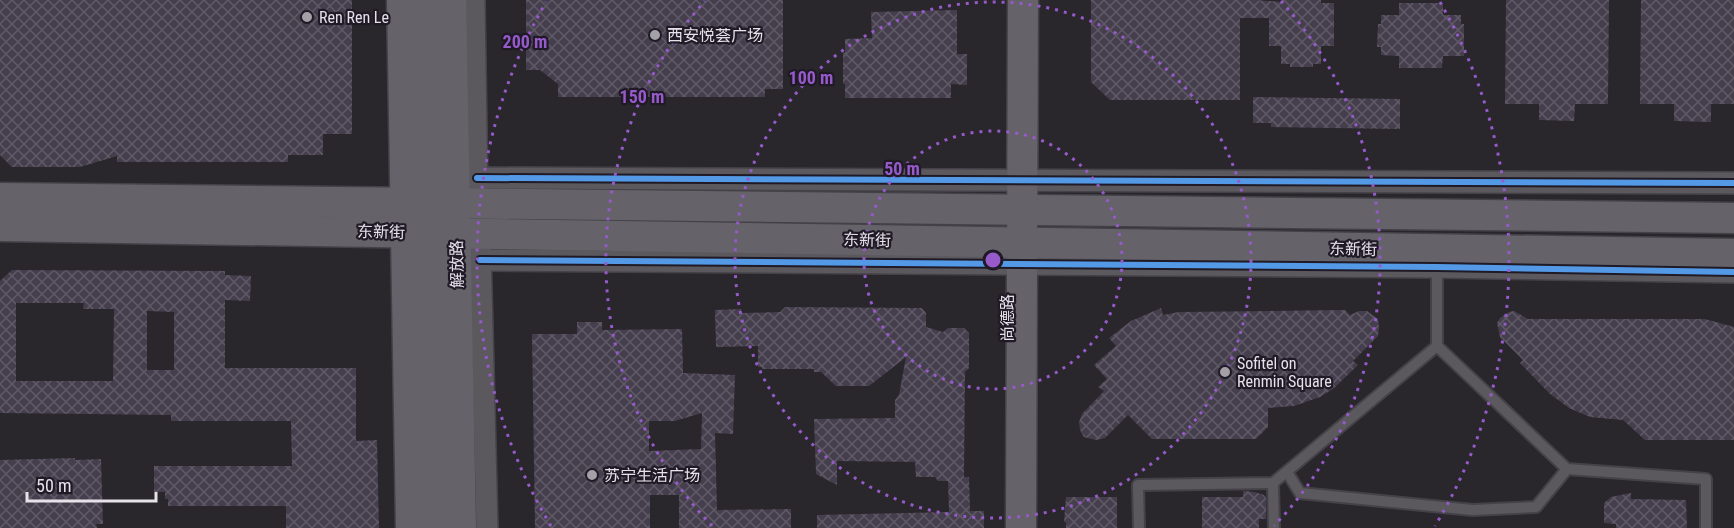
<svg xmlns="http://www.w3.org/2000/svg" width="1734" height="528" viewBox="0 0 1734 528" font-family="'Roboto Condensed','Noto Sans SC',sans-serif">
  <defs>
    <pattern id="building-cross-hatch" width="8" height="8" patternUnits="userSpaceOnUse" patternTransform="scale(1.5)"><rect width="8" height="8" fill="#453e4d"/><path d="M0 0l8 8M0 8l8-8" fill="none" stroke="#605a67"/></pattern>
  </defs>
  <rect width="100%" height="100%" fill="#29262c"/>
  <g fill="url(#building-cross-hatch)" fill-rule="evenodd">
    <polygon points="0,0 352,0 352,134 323,134 323,155 288,155 288,162 117,162 117,156 80,167 12,167 0,155"/>
    <polygon points="526,0 783,0 783,89 765,89 765,97 558,97 558,84 540,70 526,70"/>
    <polygon points="1091,0 1255,0 1282,2 1282,0 1321,0 1321,3 1334,3 1334,46 1321,46 1321,64 1313,64 1313,67 1290,67 1290,64 1281,64 1281,46 1269,46 1269,18 1240,18 1240,100 1110,100 1091,82"/>
    <polygon points="1506,0 1609,0 1608,104 1575,104 1574,121 1539,120 1539,104 1505,104"/>
    <polygon points="1641,0 1734,0 1734,104 1711,104 1711,122 1674,121 1674,104 1640,104"/>
    <polygon points="1399,3 1443,3 1443,15 1461,15 1461,24 1464,24 1464,56 1443,56 1442,68 1399,68 1399,56 1381,55 1381,47 1377,47 1378,24 1381,24 1381,15 1399,15"/>
    <polygon points="957,10 957,54 967,54 967,85 951,84 951,98 845,98 845,84 843,84 843,52 845,53 845,39 872,38 871,12"/>
    <polygon points="1253,97 1400,99 1400,129 1271,127 1271,123 1253,123"/>
    <path d="M12 270 225 271V275L251 276 250 301 225 300V368H356V441L377 440 379 528H286V506H168V499H165V492H154V466H292L291 421H171V415L0 413V281ZM16 303H84L83 309H114L113 381H16ZM147 311 174 312V370H147Z"/>
    <polygon points="785,307 922,308 926,313 926,327 943,332 948,328 964,328 969,333 969,368 965,372 964,477 969,477 970,511 984,511 984,528 817,528 817,515 949,512 948,481 938,481 935,477 916,477 915,462 837,461 837,485 816,474 814,419 895,418 895,400 899,395 906,357 869,386 836,386 821,372 814,372 814,369 762,369 762,367 758,367 758,346 716,347 715,310 741,309 741,313 780,312"/>
    <polygon points="1161,308 1163,315 1179,312 1345,310 1350,315 1359,311 1367,311 1378,319 1379,328 1378,336 1353,361 1358,365 1333,389 1320,397 1294,406 1268,408 1268,427 1256,439 1152,439 1128,415 1105,438 1096,440 1084,437 1080,430 1079,422 1082,414 1104,391 1098,387 1107,379 1094,365 1116,346 1109,338 1131,321"/>
    <polygon points="1514,311 1528,319 1705,319 1734,327 1734,440 1645,440 1623,420 1590,417 1569,408 1550,394 1520,363 1523,360 1500,337 1497,323 1500,318 1509,312"/>
    <path d="M577 322H602V330L682 329 683 373 735 375 733 434 715 433 717 510 791 509V528H679V495H650V528H535L532 334H577ZM702 413 701 449 649 451V421H675Z"/>
    <polygon points="75,458 75,460 101,459 103,524 96,524 97,528 0,528 0,460"/>
    <polygon points="1243,491 1255,492 1264,495 1266,498 1266,519 1259,519 1259,528 1202,528 1202,497 1243,497"/>
    <polygon points="1631,493 1631,499 1686,500 1687,528 1616,528 1616,524 1604,523 1604,503 1611,497"/>
    <polygon points="1066,497 1117,497 1117,528 1066,528 1066,522 1064,522"/>
  </g>
  <g fill="none" stroke-linecap="round" stroke-linejoin="round">
    <g stroke="#444248" stroke-width="14">
      <g id="lane">
        <polyline points="1437,263 1437,346 1567,469 1706,479 1706,528"/>
        <polyline points="1287,472 1300,493 1473,510 1536,507 1567,469"/>
        <polyline points="1273,483 1274,528"/>
        <polyline points="1139,528 1138,485 1273,483 1437,346"/>
      </g>
    </g>
    <g stroke="#444248" stroke-width="24">
      <g id="street">
        <polyline points="474,0 477,192"/>
        <polyline points="477,178 1734,183"/>
        <polyline points="480,247 487,528"/>
        <polyline points="480,260 1437,267 1734,272"/>
      </g>
    </g>
    <g stroke="#444248" stroke-width="33">
      <g id="secondary">
        <polyline points="402,0 411,528"/>
        <polyline points="427,0 435,528"/>
        <polyline points="451,0 461,528"/>
        <polyline points="0,198 1734,218"/>
        <polyline points="0,226 1734,254"/>
        <polyline points="1021,528 1023,0"/>
      </g>
    </g>
    <use href="#lane" stroke="#5b595e" stroke-width="10"/>
    <use href="#street" stroke="#5b595e" stroke-width="21"/>
    <use href="#secondary" stroke="#65626a" stroke-width="30"/>
    <g stroke="#1f1a25" stroke-width="10">
      <g id="cycleway">
        <polyline points="477,178 1734,183"/>
        <polyline points="480,260 1437,267 1734,272"/>
      </g>
    </g>
    <use href="#cycleway" stroke="#5399e6" stroke-width="6"/>
  </g>
  <g fill="none" stroke="#965aca" stroke-width="3" stroke-dasharray="3 6">
    <circle cx="993" cy="260" r="129"/>
    <circle cx="993" cy="260" r="258"/>
    <path d="M712 526A387 387 0 0 1 705 1M1281 1A387 387 0 0 1 1274 526"/>
    <path d="M551 526A516 516 0 0 1 546 2M1440 2A516 516 0 0 1 1435 526"/>
  </g>
  <g fill="#a3a0a8" stroke="#1f1a25" stroke-width="2">
    <circle cx="307" cy="17" r="6"/>
    <circle cx="655" cy="35" r="6"/>
    <circle cx="1225" cy="372" r="6"/>
    <circle cx="592" cy="475" r="6"/>
  </g>
  <g text-anchor="middle" dominant-baseline="central" stroke-width="4.5" stroke-linejoin="round" paint-order="stroke">
    <g font-size="16" fill="#e5e2ea" stroke="#1f1a25" text-anchor="start">
      <text x="319" y="17">Ren Ren Le</text>
      <text x="667" y="35">西安悦荟广场</text>
      <text x="1237" y="363">Sofitel on<tspan x="1237" dy="18">Renmin Square</tspan></text>
      <text x="604" y="475">苏宁生活广场</text>
    </g>
    <g font-size="16" fill="#e5e2ea" stroke="#1f1a25">
      <text transform="translate(381 232) rotate(1)">东新街</text>
      <text transform="translate(867 240) rotate(1)">东新街</text>
      <text transform="translate(1353 249) rotate(1)">东新街</text>
      <text transform="translate(457 264) rotate(-91)">解放路</text>
      <text transform="translate(1007 318) rotate(-90)">尚德路</text>
    </g>
  </g>
  <circle cx="993" cy="260" r="9" fill="#965aca" stroke="#1f1a25" stroke-width="3"/>
  <g font-size="18" text-anchor="middle" font-weight="bold" fill="#965aca" stroke="#1f1a25" stroke-width="4.5" stroke-linejoin="round" paint-order="stroke">
    <text x="525" y="48">200 m</text>
    <text x="811" y="84">100 m</text>
    <text x="642" y="103">150 m</text>
    <text x="902" y="175">50 m</text>
  </g>
  <path d="M27 492v9h129v-9" fill="none" stroke="#e5e2ea" stroke-width="3"/>
  <text x="36" y="492" font-size="18" fill="#e5e2ea" stroke="#1f1a25" stroke-width="4.5" paint-order="stroke">50 m</text>
</svg>
